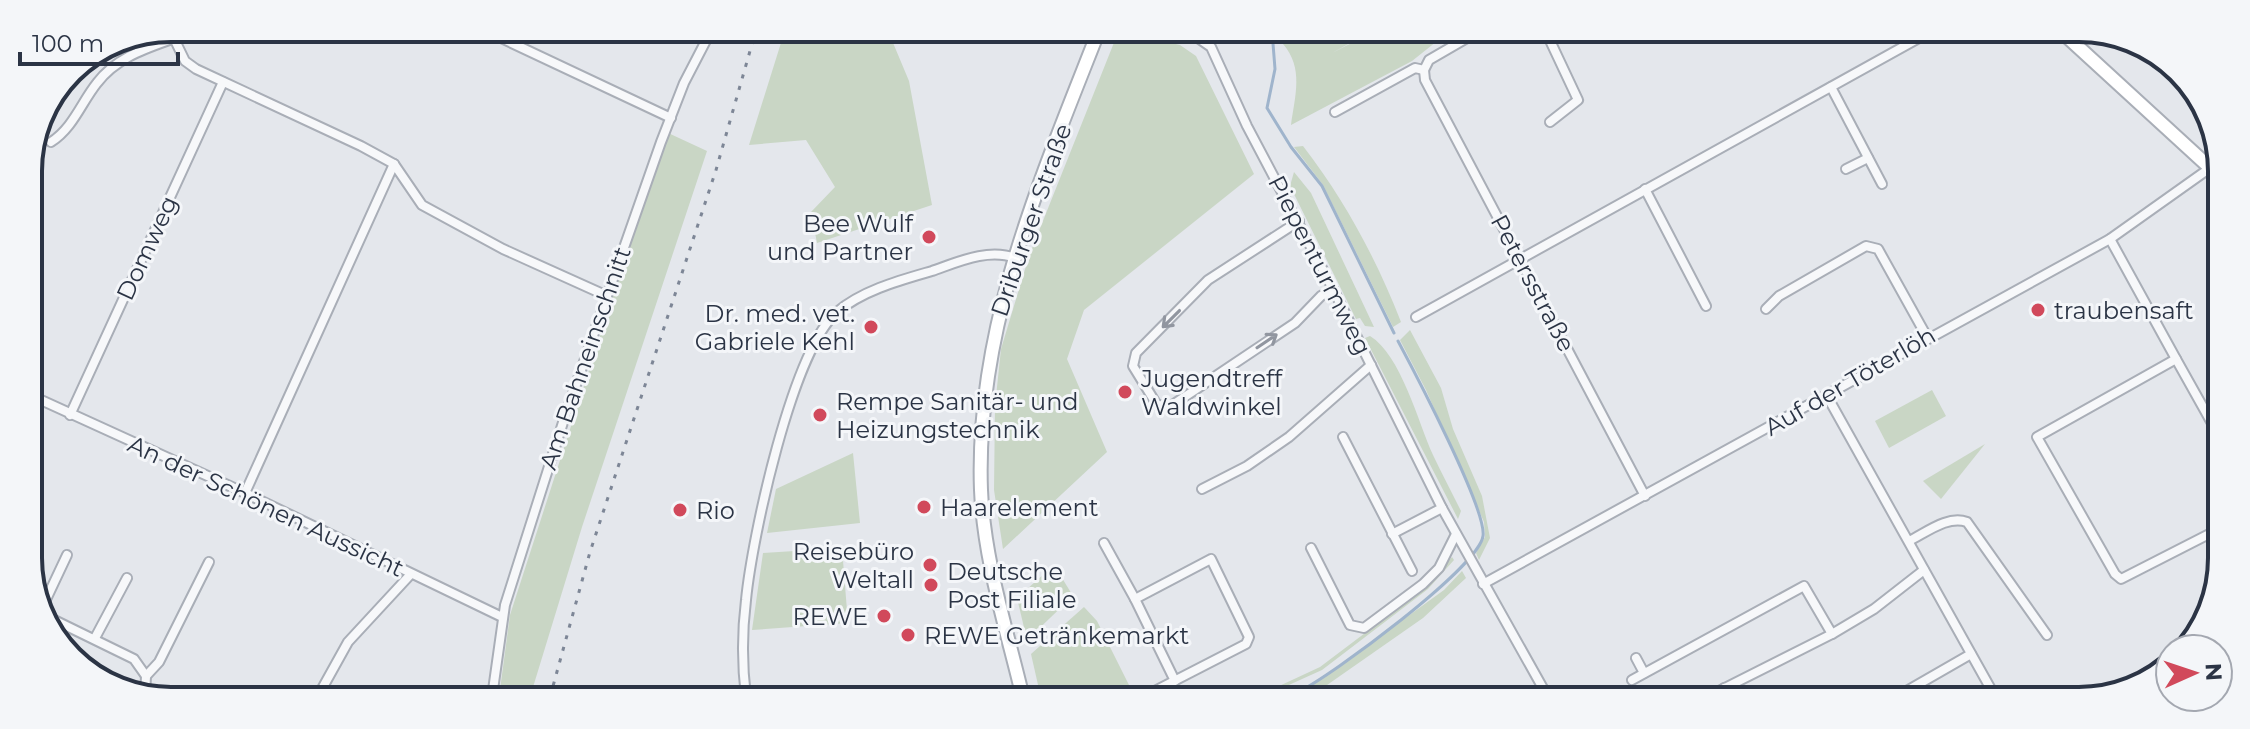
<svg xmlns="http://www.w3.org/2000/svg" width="2250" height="729" viewBox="0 0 2250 729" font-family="Montserrat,sans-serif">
  <rect width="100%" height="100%" fill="#e4e7ec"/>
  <g fill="#c9d6c5">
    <polygon points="785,30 894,30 891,38 909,81 932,205 817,243 811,212 835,187 806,140 749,145"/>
    <polygon points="1119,30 1180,45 1196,56 1254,174 1084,310 1067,359 1107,452 1003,549 994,490 995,406 1001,349 1029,256"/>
    <path d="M1283 31H1372L1332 53 1375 31H1456L1446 34 1412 61 1291 125C1295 96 1304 68 1283 44Z"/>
    <polygon points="666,132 707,151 582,527 530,697 499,697 510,615"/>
    <path d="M1303 146C1344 199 1376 258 1401 322L1393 327 1323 185 1294 147Z"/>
    <polygon points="1294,172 1311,193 1374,327 1365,326 1360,318 1356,319 1290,186"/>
    <polygon points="1410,330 1441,388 1453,429 1482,496 1490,538 1479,560 1476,553 1485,537 1484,522 1426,390 1400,340"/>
    <path d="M1370 336C1401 355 1418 422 1433 455 1442 474 1452 493 1461 511L1458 519 1365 338Z"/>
    <polygon points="1932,390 1946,416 1889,448 1875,421"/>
    <polygon points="1985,444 1941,499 1923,481"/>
    <polygon points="853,453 860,523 767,533 776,489"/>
    <polygon points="842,548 848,623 752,630 763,553"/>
    <polygon points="1452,557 1454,560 1428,589 1322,670 1258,699 1251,699 1320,667 1426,587"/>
    <polygon points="1054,565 1073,596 1027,640 1017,598"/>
    <polygon points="1462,571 1466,578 1423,618 1307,699 1283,699 1299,695 1444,590"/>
    <polygon points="1084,607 1097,621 1135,697 1041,698 1031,654"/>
  </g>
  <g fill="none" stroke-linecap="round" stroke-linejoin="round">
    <g stroke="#9fb4cc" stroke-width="3">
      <polyline points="1272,31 1275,69 1267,108 1291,147 1322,186 1394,333"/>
      <path d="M1275 699C1282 697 1291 696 1298 692 1330 677 1479 567 1483 536 1487 510 1414 371 1398 341"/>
    </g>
    <g stroke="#a9aeb7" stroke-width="12">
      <g id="street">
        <polyline points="169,28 185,61 196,69 361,146 394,164 422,205 503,249 605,295"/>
        <polyline points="482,29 671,118"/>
        <polyline points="1188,31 1211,47 1247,126 1333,289 1442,508 1549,699"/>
        <polyline points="1546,32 1578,100 1550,122"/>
        <polyline points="1424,70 1425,80 1645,496"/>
        <polyline points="1424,70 1429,60 1479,31"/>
        <polyline points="1831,87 1882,184"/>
        <polyline points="1335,112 1415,68 1424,70"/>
        <path d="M51 142C73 128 81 103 97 83 116 58 144 49 172 39"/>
        <polyline points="1846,169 1868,158"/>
        <polyline points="1645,189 1706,306"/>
        <polyline points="1299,221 1208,280 1136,353 1133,366 1157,405 1171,406 1295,323 1321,296 1333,289"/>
        <polyline points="2110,239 2176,359 2037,437 2115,574 2121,579 2217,530"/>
        <polyline points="1766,309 1779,296 1866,246 1878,249 1927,337"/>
        <polyline points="1416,317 1928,33"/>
        <polyline points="2176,359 2218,434"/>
        <polyline points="30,395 245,493 502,617"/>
        <polyline points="1827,396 1997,700"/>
        <polyline points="70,415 223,82"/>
        <polyline points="1343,437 1412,571"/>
        <polyline points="1202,489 1247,466 1289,437 1371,365"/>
        <polyline points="245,493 394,164"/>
        <polyline points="1392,534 1442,508"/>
        <path d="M1909 541C1927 532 1948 515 1967 522L2047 635"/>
        <polyline points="1104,543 1135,599"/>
        <polyline points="1311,548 1350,625 1364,628 1423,584 1439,568 1456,534"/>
        <polyline points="1483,584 2110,239 2210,168"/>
        <polyline points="42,608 67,555"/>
        <polyline points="46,616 134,659 146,676"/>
        <polyline points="95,638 127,578"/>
        <polyline points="1636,658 1644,673"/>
        <polyline points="1632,680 1804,586 1832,634"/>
        <polyline points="1724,688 1730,700"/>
        <polyline points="145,696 146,676 159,662 209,562"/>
        <polyline points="318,696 348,642 410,575"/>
        <polyline points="492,697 505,605 565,416 661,142 684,83 712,29"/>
        <path d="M746 697C742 665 742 632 746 600 752 538 792 351 837 312 863 290 901 280 932 271 958 262 988 248 1015 258"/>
        <polyline points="1141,698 1246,644 1249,637 1211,559 1135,599 1175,681"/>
        <polyline points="1701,700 1832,634 1874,609 1924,570"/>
        <polyline points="1891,700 1971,654"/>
      </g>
    </g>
    <g stroke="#a9aeb7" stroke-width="16">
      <g id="secondary">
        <polyline points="2063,33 2219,176"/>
        <path d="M1023 698C1007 630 984 561 981 490 975 328 1041 178 1099 30"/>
      </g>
    </g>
    <use href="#street" stroke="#f7f8fa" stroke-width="8"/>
    <use href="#secondary" stroke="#fff" stroke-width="12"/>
    <polyline stroke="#7d8696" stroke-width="3" stroke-dasharray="4 8" stroke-linecap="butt" points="550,697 590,552 716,170 756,30"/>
  </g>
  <defs><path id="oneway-shaft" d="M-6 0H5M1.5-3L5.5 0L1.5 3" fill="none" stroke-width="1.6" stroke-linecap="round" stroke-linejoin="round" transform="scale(2)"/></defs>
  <g stroke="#9196a0">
    <use href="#oneway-shaft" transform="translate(1171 319) rotate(135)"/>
    <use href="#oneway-shaft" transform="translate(1267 341) rotate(-34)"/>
  </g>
  <g fill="#d1495b" stroke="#f4f6f9" stroke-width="3">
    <circle cx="929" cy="237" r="8"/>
    <circle cx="2038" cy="310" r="8"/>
    <circle cx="871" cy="327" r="8"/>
    <circle cx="1125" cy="392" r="8"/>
    <circle cx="820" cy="415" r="8"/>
    <circle cx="924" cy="507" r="8"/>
    <circle cx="680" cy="510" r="8"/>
    <circle cx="930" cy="565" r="8"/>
    <circle cx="931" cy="585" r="8"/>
    <circle cx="884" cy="616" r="8"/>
    <circle cx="908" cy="635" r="8"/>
  </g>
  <g text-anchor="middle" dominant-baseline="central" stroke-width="6" stroke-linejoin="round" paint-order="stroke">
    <g font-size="24" fill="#2b3445" stroke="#f4f6f9">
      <text transform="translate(1031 220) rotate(-71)">Driburger Straße</text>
      <text transform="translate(147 248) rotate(-65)">Domweg</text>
      <text transform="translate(1320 265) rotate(63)">Piepenturmweg</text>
      <text transform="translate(1533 283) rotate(62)">Petersstraße</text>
      <text transform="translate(585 358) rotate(-71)">Am Bahneinschnitt</text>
      <text transform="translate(1850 381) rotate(-30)">Auf der Töterlöh</text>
      <text transform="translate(266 506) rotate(25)">An der Schönen Aussicht</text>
    </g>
    <g font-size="24" fill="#2b3445" stroke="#f4f6f9" text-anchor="start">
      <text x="913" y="223" text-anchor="end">Bee Wulf<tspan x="913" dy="28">und Partner</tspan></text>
      <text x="2054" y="310">traubensaft</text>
      <text x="855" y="313" text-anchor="end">Dr. med. vet.<tspan x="855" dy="28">Gabriele Kehl</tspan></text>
      <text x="1141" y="378">Jugendtreff<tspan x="1141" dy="28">Waldwinkel</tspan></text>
      <text x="836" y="401">Rempe Sanitär- und<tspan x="836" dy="28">Heizungstechnik</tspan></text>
      <text x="940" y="507">Haarelement</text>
      <text x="696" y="510">Rio</text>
      <text x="914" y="551" text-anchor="end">Reisebüro<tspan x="914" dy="28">Weltall</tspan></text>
      <text x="947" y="571">Deutsche<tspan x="947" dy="28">Post Filiale</tspan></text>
      <text x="868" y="616" text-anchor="end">REWE</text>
      <text x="924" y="635">REWE Getränkemarkt</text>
    </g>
  </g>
  <path d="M0 0H2250V729H0ZM171 42H2079A129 129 0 0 1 2208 171V558A129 129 0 0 1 2079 687H171A129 129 0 0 1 42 558V171A129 129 0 0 1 171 42Z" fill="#f4f6f9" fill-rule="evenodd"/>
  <path fill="none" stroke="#2b3445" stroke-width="4" d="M171 42H2079A129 129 0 0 1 2208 171V558A129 129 0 0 1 2079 687H171A129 129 0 0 1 42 558V171A129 129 0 0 1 171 42Z"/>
  <g transform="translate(2194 673) rotate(87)"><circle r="38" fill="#f4f6f9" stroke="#a4a8b1" stroke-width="2"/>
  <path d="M0-6L14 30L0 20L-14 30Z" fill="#d1495b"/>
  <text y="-12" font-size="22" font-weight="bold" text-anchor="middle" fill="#2b3445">N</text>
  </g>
  <path d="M20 52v12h158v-12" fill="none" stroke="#2b3445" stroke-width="4"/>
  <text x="32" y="52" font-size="24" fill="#2b3445" stroke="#f4f6f9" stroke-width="6" paint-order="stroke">100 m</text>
</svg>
